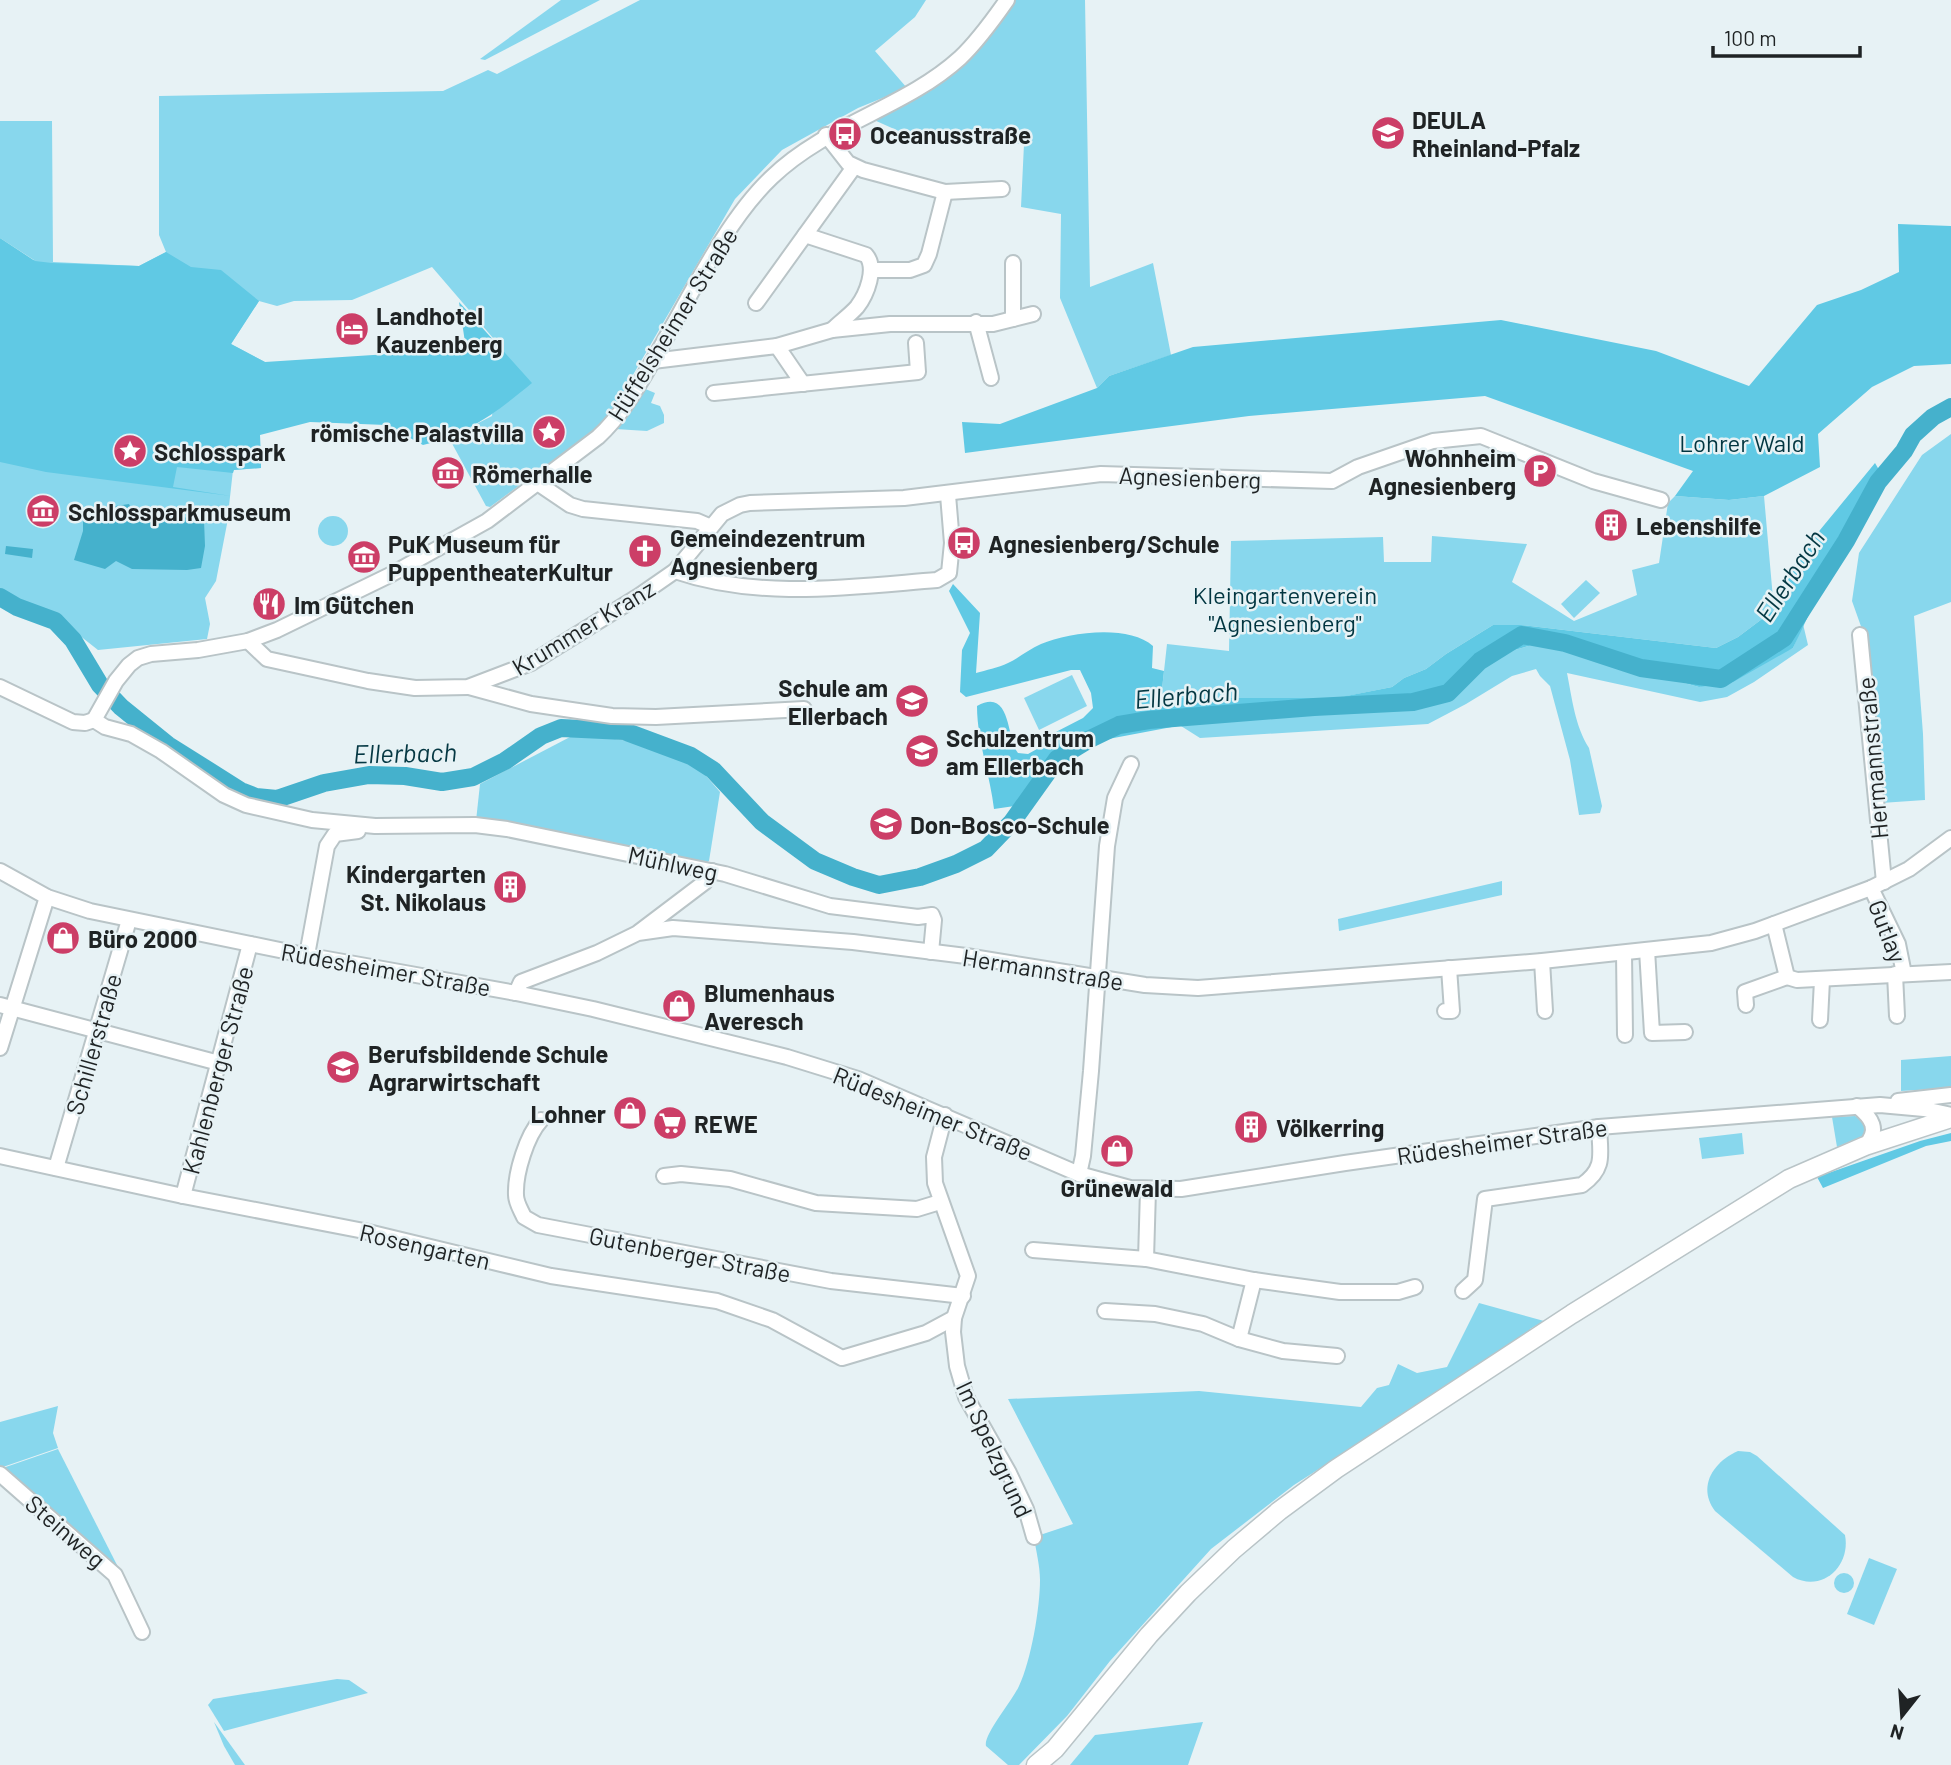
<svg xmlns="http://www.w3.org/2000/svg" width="1951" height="1765" viewBox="0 0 1951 1765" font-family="Barlow,sans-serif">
  <rect width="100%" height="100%" fill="#e7f2f5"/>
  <g fill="#88d7ed">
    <polygon points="561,0 600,0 485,60 480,59"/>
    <polygon points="640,0 926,0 915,17 875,51 907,88 858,108 782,150 735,199 619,399 600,426 490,507 486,506 449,438 492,416 499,345 432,267 352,300 294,301 277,306 259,301 231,344 265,362 260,435 261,468 233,470 227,524 216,581 205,598 210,624 207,639 98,650 51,613 13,597 0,588 0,263 34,260 0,238 0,121 52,121 53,262 139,266 166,252 159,235 159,96 443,91 488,70 497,74"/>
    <path d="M1015 0H1085L1090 287 1153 263 1171 355 1109 376 1097 388 1060 298 1061 214 1021 207 1024 144 912 137 874 120C903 104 936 90 960 69 982 50 999 25 1015 0Z"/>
    <polygon points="643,388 655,393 651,403 660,406 664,415 664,423 647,431 615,429"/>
    <polygon points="1951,434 1951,602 1914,616 1923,734 1925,800 1881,803 1863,632 1852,601 1859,553 1922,455"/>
    <polygon points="1675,496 1729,500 1764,496 1774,610 1738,637 1716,648 1521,625 1493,625 1446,654 1426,669 1404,678 1392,687 1337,698 1161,698 1167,644 1229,651 1231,541 1383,537 1384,562 1431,562 1432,536 1527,544 1512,582 1574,621 1637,595 1632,570 1659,563 1668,503"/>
    <circle cx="333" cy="531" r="15"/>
    <polygon points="1586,580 1600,593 1574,618 1561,604"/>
    <path d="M1803 624 1808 645 1754 682 1727 697 1700 702 1567 673C1572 698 1575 726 1589 748L1602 806 1600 813 1579 815 1570 760 1550 686 1540 676 1536 669 1512 676 1466 704 1428 724 1200 738 1181 726 1209 720 1296 712 1399 707 1442 701 1497 655 1539 643 1699 687 1793 648Z"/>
    <polygon points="1072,675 1087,706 1039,730 1024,698"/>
    <polygon points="570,737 601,737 642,743 701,770 720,792 709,861 701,866 476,821 480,784"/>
    <polygon points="1502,881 1502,895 1339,931 1338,919"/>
    <polygon points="1951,1056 1951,1088 1901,1091 1901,1060"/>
    <polygon points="1855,1116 1862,1119 1868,1129 1865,1135 1837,1147 1832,1117"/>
    <polygon points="1742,1133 1744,1154 1702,1159 1699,1138"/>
    <path d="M1479 1303 1544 1321 1530 1329 1531 1333 1294 1485 1211 1549 1110 1661 1067 1716 1019 1765H1008L986 1746C983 1735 1013 1700 1019 1686 1031 1661 1040 1608 1040 1580 1040 1566 1036 1551 1034 1537L1073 1524 1008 1399 1199 1391 1361 1407 1377 1388 1389 1385 1398 1364 1417 1373 1447 1367Z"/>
    <polygon points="58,1406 53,1433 58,1448 0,1468 0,1422"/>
    <polygon points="58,1449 117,1565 113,1567 0,1469"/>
    <path d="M1738 1451 1750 1452 1757 1456 1845 1535C1851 1566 1822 1593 1793 1577L1715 1511C1697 1487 1713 1462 1738 1451Z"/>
    <polygon points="1869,1558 1897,1569 1874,1625 1847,1614"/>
    <circle cx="1844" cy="1583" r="10"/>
    <polygon points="337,1679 349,1680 368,1693 224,1731 208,1705 213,1699"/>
    <polygon points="214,1722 245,1765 235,1765 224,1746"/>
    <polygon points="1203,1722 1188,1765 1070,1765 1095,1735"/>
  </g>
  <g fill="#60c9e4">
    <polygon points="1898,224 1951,226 1951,364 1914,366 1872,387 1818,434 1820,467 1764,496 1729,500 1675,496 1693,471 1485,396 1249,416 965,453 962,422 1000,424 1097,388 1109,376 1193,347 1501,320 1656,351 1749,386 1817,305 1861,290 1899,272"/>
    <path d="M0 238 35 261 52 263 139 266 166 252 191 267 221 270 259 301 231 344 265 362 466 349 459 302 532 383C494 414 471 432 423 445L386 425 310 422 260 435 261 468 234 470 233 473 177 467 173 487 231 496 46 472 0 462Z"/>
    <path d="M1875 463 1885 480 1872 507 1821 589 1793 648 1733 682 1699 687 1539 643 1497 655 1442 701 1399 707 1296 712 1209 720 1103 740 1064 762 1051 773 1035 803 994 809C990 775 977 740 977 706 1012 687 1006 739 1018 753L1028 754 1037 749 1050 735 1083 718 1093 708 1091 693 1080 670H1071L966 697 960 692 962 650 970 633 949 591 953 584 980 613 976 673C986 670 998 668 1008 663 1019 658 1029 649 1041 644 1069 632 1129 624 1153 646L1152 668 1164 671 1161 698H1336L1392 687 1404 678 1426 669 1446 654 1493 625H1521L1716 648 1738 637 1774 610 1782 585 1793 566 1820 530Z"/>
    <polygon points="1951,1133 1951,1141 1926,1146 1823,1188 1817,1177 1920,1141"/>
  </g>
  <g fill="#45b1cc">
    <path d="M129 504 136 518C153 519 192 515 204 520L205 546 201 568 187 570 132 569 116 561 105 569 74 560 83 531V511Z"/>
    <polygon points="6,546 33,549 32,558 5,554"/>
  </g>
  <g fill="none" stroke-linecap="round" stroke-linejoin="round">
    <polyline stroke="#45b1cc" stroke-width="18" points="0,597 17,607 55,621 73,640 100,685 121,707 168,745 241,791 256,797 277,799 324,783 369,775 405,776 442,782 473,777 505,761 541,736 561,728 624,731 691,756 713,770 762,822 815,861 853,877 879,885 920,877 956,864 986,849 1012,822 1057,759 1088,740 1119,725 1149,720 1314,707 1413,702 1448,693 1480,661 1522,635 1565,643 1641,668 1721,679 1784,638 1846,541 1878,482 1904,451 1913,435 1933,417 1951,407"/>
    <g stroke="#b9c4c7" stroke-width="18">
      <g id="minor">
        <polyline points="826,135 848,163 863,170 945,192 1002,189"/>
        <path d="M805 235 866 255C877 268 867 294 857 307 850 315 840 322 832 330"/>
        <polyline points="871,270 910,270 924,265 929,254 945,192"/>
        <polyline points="756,303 854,167"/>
        <polyline points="1013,319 1013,263"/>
        <polyline points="976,322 991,378"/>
        <polyline points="777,346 803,384"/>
        <polyline points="653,361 777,346 832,330 890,324 993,324 1033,314"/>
        <polyline points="714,393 918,372 916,343"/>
        <polyline points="536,482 570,505 583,509 697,521 711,527"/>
        <path d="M675 571C760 600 850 587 937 580L949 573 952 543 948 495"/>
        <polyline points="1860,635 1884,882"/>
        <polyline points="248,641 267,659 368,681 415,688 468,687 531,663 639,596 675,571 722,514 740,505 750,503 904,498 1101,474 1332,481 1358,467 1433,441 1481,436 1593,481 1661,500"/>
        <polyline points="0,687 73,722 85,723 94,720"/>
        <polyline points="469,687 531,704 612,716 656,717 804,709"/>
        <path d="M94 720 116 681 129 665 138 658 151 654 198 650 248 641 277 630 390 575 487 521 598 437C620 417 636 390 651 364 686 306 723 223 772 177 827 124 905 108 960 58 978 41 993 20 1007 0"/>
        <polyline points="94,720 105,727 131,734 161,751 224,795 246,805 312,820 375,826 475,825 507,829 725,874 830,906 918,917 932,915 934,920 931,952"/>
        <polyline points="0,871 47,897 90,911 299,954 516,993 593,1009 787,1057 858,1079 1079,1174 1130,1188 1181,1189 1345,1163 1599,1127 1880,1105 1924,1109 1951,1115"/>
        <polyline points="1871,888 1898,944 1904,974"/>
        <polyline points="1774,924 1787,977 1797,980 1951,972"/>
        <polyline points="639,932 705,882 712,871"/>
        <polyline points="1647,950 1652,1033 1685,1032"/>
        <polyline points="1624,953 1625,1035"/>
        <polyline points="307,955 327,846 335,834 358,831"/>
        <polyline points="1542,961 1545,1011"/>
        <polyline points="1895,974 1897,1016"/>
        <polyline points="516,993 521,982 597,953 638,933 673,928 853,942 966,956 1145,985 1198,988 1542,961 1711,943 1755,931 1871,888 1909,869 1951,838"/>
        <polyline points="0,1005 219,1063"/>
        <polyline points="1746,1005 1745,992 1787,977"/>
        <polyline points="1445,1011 1452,1011 1449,968"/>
        <polyline points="1820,1020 1822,980"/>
        <polyline points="0,1048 47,897"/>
        <polyline points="1898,1101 1951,1095"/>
        <path d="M1857 1106C1872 1118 1880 1130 1865 1146"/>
        <polyline points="945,1115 934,1157 935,1183 968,1276 954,1318 953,1332 957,1366 966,1397 1009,1473 1026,1509 1034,1537"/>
        <path d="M541 1120C527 1135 515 1173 516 1195 516 1203 521 1210 524 1217L538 1225 831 1281 963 1296"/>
        <polyline points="0,1156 183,1196 364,1231 551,1276 717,1301 772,1320 842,1358 926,1333 954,1318"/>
        <polyline points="56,1168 129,920"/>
        <polyline points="1079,1174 1083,1156 1091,1071 1107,846 1115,798 1131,764"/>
        <polyline points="664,1176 681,1174 730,1179 816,1203 917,1209 940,1202"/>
        <polyline points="183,1196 250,944"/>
        <polyline points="1033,1250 1146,1259 1254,1280 1340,1292 1398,1292 1415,1287"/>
        <polyline points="1146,1259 1148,1190"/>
        <path d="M1463 1291 1475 1280 1485 1199 1582 1185C1606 1168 1600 1154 1599 1127"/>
        <polyline points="1105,1311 1155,1314 1203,1324 1239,1339 1283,1351 1337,1356"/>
        <polyline points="1239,1339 1254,1280"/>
        <polyline points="0,1474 115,1575 142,1632"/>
      </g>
    </g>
    <g stroke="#b9c4c7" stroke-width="21">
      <polyline id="major" points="1036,1765 1055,1749 1149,1635 1188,1593 1234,1549 1279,1511 1336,1469 1572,1314 1789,1179 1865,1146 1951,1118"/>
    </g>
    <use href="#minor" stroke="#fff" stroke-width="14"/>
    <use href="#major" stroke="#fff" stroke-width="18"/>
  </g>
  <defs>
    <g id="school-disc" transform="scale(1.75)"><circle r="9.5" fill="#cc3e67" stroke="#e7f2f5"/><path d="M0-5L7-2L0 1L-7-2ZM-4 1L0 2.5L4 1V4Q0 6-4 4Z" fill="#fff"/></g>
    <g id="bus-disc" transform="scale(1.75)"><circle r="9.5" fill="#cc3e67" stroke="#e7f2f5"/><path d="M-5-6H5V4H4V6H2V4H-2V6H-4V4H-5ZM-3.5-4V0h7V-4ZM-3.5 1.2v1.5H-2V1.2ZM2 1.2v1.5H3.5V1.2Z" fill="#fff"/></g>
    <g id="hotel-disc" transform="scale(1.75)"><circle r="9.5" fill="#cc3e67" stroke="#e7f2f5"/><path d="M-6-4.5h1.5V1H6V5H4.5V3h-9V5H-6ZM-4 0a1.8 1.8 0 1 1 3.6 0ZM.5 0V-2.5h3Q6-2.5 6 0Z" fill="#fff"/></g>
    <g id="sight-disc" transform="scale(1.75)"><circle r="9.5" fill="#cc3e67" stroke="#e7f2f5"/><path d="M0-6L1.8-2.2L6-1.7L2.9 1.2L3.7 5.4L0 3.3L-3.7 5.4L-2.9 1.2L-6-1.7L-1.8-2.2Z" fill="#fff"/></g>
    <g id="parking-disc" transform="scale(1.75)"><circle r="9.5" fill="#cc3e67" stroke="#e7f2f5"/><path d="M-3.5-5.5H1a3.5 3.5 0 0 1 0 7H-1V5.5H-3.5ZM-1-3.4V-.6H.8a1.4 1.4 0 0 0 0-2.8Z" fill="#fff"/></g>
    <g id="museum-disc" transform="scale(1.75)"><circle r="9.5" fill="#cc3e67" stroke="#e7f2f5"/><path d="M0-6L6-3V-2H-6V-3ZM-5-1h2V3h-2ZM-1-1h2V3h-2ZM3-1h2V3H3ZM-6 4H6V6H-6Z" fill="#fff"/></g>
    <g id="building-disc" transform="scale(1.75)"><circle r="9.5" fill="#cc3e67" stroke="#e7f2f5"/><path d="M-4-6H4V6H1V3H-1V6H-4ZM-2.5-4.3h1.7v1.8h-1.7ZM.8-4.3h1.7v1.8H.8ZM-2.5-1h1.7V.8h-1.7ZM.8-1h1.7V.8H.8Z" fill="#fff"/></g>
    <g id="church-disc" transform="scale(1.75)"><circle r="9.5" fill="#cc3e67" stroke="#e7f2f5"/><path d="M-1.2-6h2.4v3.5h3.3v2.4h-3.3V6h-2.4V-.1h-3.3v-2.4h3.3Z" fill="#fff"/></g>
    <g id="restaurant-disc" transform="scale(1.75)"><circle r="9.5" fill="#cc3e67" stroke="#e7f2f5"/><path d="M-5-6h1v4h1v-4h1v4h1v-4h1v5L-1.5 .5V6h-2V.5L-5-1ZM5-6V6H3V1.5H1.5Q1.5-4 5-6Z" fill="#fff"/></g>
    <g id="shop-disc" transform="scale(1.75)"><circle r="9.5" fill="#cc3e67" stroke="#e7f2f5"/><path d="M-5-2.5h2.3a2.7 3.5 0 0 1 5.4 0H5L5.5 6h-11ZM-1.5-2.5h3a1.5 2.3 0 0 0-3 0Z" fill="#fff"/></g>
    <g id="supermarket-disc" transform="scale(1.75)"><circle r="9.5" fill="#cc3e67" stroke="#e7f2f5"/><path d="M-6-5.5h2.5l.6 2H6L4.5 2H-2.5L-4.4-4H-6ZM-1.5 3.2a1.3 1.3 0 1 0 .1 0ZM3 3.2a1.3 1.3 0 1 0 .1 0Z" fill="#fff"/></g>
  </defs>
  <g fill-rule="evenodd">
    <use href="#school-disc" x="1388" y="133"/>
    <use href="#bus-disc" x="845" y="134"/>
    <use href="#hotel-disc" x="352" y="329"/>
    <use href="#sight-disc" x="549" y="432"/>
    <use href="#sight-disc" x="130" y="451"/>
    <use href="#parking-disc" x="1540" y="471"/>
    <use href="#museum-disc" x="448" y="473"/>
    <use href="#museum-disc" x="43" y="511"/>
    <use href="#building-disc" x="1611" y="525"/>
    <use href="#bus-disc" x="964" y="543"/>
    <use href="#church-disc" x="645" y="551"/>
    <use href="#museum-disc" x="364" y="557"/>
    <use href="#restaurant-disc" x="269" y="604"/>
    <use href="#school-disc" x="912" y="701"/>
    <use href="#school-disc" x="922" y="751"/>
    <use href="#school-disc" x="886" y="824"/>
    <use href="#building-disc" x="510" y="887"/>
    <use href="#shop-disc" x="63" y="938"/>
    <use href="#shop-disc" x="679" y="1006"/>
    <use href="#school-disc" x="343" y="1067"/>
    <use href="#shop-disc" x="630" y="1113"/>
    <use href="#supermarket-disc" x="670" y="1123"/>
    <use href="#building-disc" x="1251" y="1127"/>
    <use href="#shop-disc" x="1117" y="1151"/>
  </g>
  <g text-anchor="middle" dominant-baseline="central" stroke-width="5" stroke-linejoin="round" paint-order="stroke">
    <g font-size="24" font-weight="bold" fill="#1f2324" stroke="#e7f2f5" text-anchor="start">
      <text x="1412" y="119">DEULA<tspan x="1412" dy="28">Rheinland-Pfalz</tspan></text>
      <text x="870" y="134">Oceanusstraße</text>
      <text x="376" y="315">Landhotel<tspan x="376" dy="28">Kauzenberg</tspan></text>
      <text x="524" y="432" text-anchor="end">römische Palastvilla</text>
      <text x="154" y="451">Schlosspark</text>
      <text x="1516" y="457" text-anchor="end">Wohnheim<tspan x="1516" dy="28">Agnesienberg</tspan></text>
      <text x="472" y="473">Römerhalle</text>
      <text x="68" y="511">Schlossparkmuseum</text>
      <text x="1636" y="525">Lebenshilfe</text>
      <text x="670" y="537">Gemeindezentrum<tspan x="670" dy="28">Agnesienberg</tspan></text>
      <text x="388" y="543">PuK Museum für<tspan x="388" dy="28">PuppentheaterKultur</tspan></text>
      <text x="988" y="543">Agnesienberg/Schule</text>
      <text x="294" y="604">Im Gütchen</text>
      <text x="888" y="687" text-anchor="end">Schule am<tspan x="888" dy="28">Ellerbach</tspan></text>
      <text x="946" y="737">Schulzentrum<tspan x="946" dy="28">am Ellerbach</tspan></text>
      <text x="910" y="824">Don-Bosco-Schule</text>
      <text x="486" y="873" text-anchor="end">Kindergarten<tspan x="486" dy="28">St. Nikolaus</tspan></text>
      <text x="88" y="938">Büro 2000</text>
      <text x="704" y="992">Blumenhaus<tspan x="704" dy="28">Averesch</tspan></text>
      <text x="368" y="1053">Berufsbildende Schule<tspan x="368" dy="28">Agrarwirtschaft</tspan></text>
      <text x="606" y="1113" text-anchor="end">Lohner</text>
      <text x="694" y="1123">REWE</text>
      <text x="1276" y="1127">Völkerring</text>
      <text x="1117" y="1187" text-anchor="middle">Grünewald</text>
    </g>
    <g font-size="24" fill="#1f2324" stroke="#e7f2f5">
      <text transform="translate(672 324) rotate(-58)">Hüffelsheimer Straße</text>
      <text transform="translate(1190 477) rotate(2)">Agnesienberg</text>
      <text transform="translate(583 627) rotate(-31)">Krummer Kranz</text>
      <text transform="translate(1872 758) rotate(-95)">Hermannstraße</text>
      <text transform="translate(673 863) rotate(12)">Mühlweg</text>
      <text transform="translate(1888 931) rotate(69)">Gutlay</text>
      <text transform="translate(386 969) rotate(10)">Rüdesheimer Straße</text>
      <text transform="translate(1043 969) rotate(9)">Hermannstraße</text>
      <text transform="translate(93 1044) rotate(-74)">Schillerstraße</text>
      <text transform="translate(217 1070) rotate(-75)">Kahlenberger Straße</text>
      <text transform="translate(933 1113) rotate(22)">Rüdesheimer Straße</text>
      <text transform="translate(1502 1141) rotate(-8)">Rüdesheimer Straße</text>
      <text transform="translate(425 1246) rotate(13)">Rosengarten</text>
      <text transform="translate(690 1254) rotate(11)">Gutenberger Straße</text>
      <text transform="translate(995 1449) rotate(65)">Im Spelzgrund</text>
      <text transform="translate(66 1531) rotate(41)">Steinweg</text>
    </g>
    <g font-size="24" fill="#013540" stroke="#e7f2f5">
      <text x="1742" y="442">Lohrer Wald</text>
      <text x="1285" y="594">Kleingartenverein<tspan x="1285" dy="28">"Agnesienberg"</tspan></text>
    </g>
    <g font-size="26" font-style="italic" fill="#053843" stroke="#e7f2f5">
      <text transform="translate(1789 575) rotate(-57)">Ellerbach</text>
      <text transform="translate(1186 694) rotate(-5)">Ellerbach</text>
      <text transform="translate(405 752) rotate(-1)">Ellerbach</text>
    </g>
  </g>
  <g transform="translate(1902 1716) rotate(197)" stroke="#e7f2f5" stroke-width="5" paint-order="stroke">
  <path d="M0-5L12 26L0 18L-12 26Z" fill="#1f2324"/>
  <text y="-10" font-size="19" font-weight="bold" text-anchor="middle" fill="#1f2324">N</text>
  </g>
  <path d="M1713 46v10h147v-10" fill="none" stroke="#1f2324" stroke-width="3.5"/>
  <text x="1724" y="46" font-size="21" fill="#1f2324" stroke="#e7f2f5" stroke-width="5" paint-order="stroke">100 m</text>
</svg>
